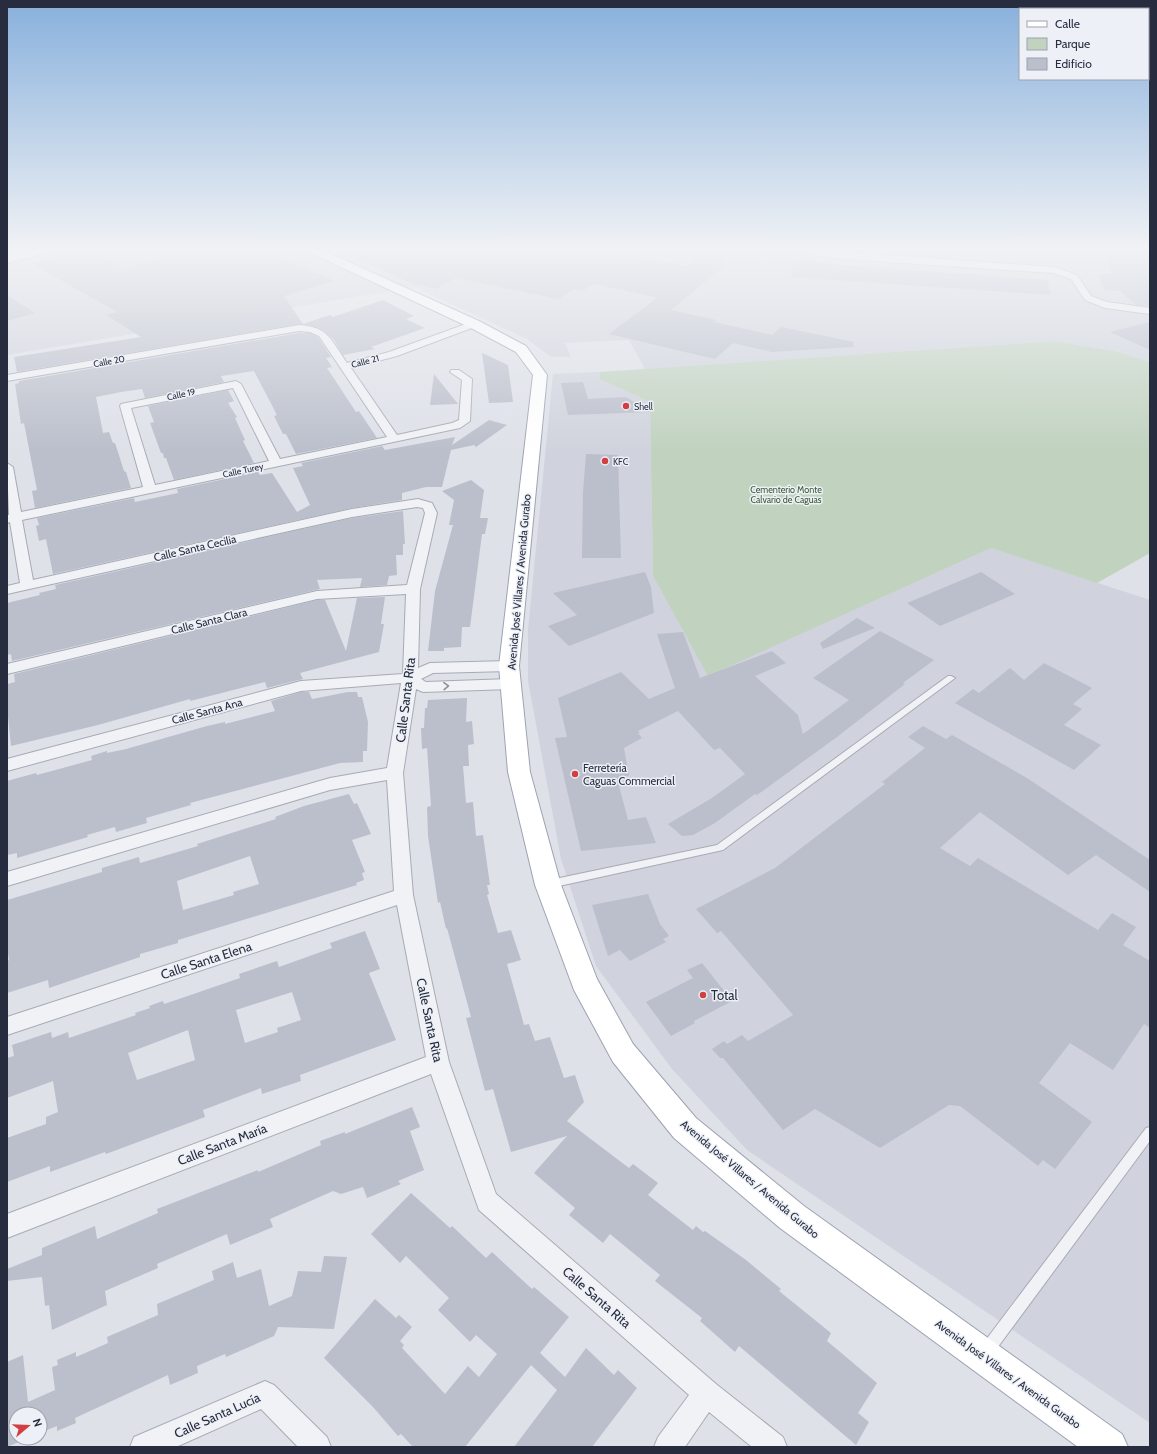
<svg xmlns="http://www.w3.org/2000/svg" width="1157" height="1454" viewBox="0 0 1157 1454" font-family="Cabin,sans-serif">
  <rect width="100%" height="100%" fill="#dee1e8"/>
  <g fill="#d0d3dd">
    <polygon points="64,249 1150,249 1150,362 1115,351 1055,341 645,369 629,340 565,343 571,357 551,357 527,339 414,287 7,355 7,263"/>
    <polygon points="600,372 601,379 650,402 653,576 708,675 991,548 1150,600 1150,1423 747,1150 672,1069 596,966 561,859 528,681 528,630 553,374"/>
  </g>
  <polygon fill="#c1d2bf" points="1055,341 1115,351 1150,362 1150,553 1097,583 991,548 708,676 653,576 650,402 600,379 600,372"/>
  <g fill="#bbbfcb" fill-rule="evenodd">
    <polygon points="84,249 90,253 94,252 122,268 170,255 157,249 266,249 334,281 284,296 303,324 330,315 333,317 383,300 414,316 406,319 425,328 371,347 375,349 343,355 334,340 324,331 309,325 299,324 17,372 14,357 141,337 106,315 117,312 31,263"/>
    <polygon points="335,249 598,249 687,266 703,254 720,257 727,264 671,310 716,320 714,322 772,335 781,327 854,342 853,347 772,352 733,343 715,359 609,334 657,298 650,296 594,284 582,291 574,289 559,299 456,278 436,289 413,284"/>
    <polygon points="1101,249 1150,252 1150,306 1136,305 1120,291 1105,290 1098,275 1112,274"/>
    <polygon points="796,259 817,261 816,263 1047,280 1051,295 791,277 793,262 795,262"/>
    <polygon points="7,295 35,313 7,321"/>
    <polygon points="1150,322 1150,350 1110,332"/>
    <polygon points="299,333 310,333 318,337 331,357 326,358 332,367 327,368 356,412 359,411 377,438 296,454 286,434 283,434 274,416 277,415 254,371 221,376 224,382 145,398 142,389 121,392 96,397 103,433 109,432 113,443 115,443 124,471 126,472 131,488 35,508 32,491 37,490 24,423 21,424 15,384 19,383 19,381"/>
    <polygon points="482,353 508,365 513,402 489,403"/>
    <polygon points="434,374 458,404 430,405"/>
    <polygon points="583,382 588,399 626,397 651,412 568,415 561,383"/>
    <polygon points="228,390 234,401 228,403 237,417 235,418 245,440 243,441 254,463 174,480 166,458 164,458 163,453 161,453 150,423 154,422 148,406"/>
    <polygon points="489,420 507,425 476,447 474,445 451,450 442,487 426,487 402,493 402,500 352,508 53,574 46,539 39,541 36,526 39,525 37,518 134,498 135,502 178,493 177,489 258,472 260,475 272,473 297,512 310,505 293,468 303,466 301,463 382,446 385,450 455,437 452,445"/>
    <polygon points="586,454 618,455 621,558 582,558 583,492"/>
    <polygon points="471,480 484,490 480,518 488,518 485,534 482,534 470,627 462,627 461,647 444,648 444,651 428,651 435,591 453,525 449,525 454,500 442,491"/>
    <polygon points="403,511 405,544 403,544 403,555 396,555 397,575 389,576 387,585 360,587 362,578 317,580 320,589 12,661 11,654 7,655 7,603 40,595 39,593 56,589 55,585 352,518"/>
    <polygon points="645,572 651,587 654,613 569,646 548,626 577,615 553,593"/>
    <polygon points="981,572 1015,594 940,626 907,603"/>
    <polygon points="385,597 381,624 384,624 379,652 300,673 303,679 267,688 265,682 190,701 190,699 98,725 11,746 7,706 7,684 15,682 14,674 317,600 325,600 346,651 357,598"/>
    <polygon points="857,618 875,628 823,649 820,643"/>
    <polygon points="880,631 934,660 903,683 905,684 837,737 757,795 755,794 715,823 693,835 682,836 668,824 712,798 745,774 720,748 714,750 678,711 638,731 640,733 638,733 642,738 624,748 629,776 617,778 628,820 646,817 656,843 581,851 555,738 567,737 558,698 621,672 649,699 675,688 657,634 683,632 700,678 772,651 786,663 755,676 798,715 803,734 849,700 813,678"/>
    <polygon points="1044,663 1092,688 1073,704 1082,709 1064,725 1101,745 1074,770 955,703 973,689 979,693 1010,668 1024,680"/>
    <polygon points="301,692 309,692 312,699 348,692 357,692 358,697 362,697 368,722 367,751 363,751 363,762 340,763 190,803 191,805 146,818 147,823 116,832 115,827 87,835 88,837 17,858 17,853 7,855 7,781 36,773 37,775 92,760 91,756 107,751 107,753 126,749 207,726 225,722 225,724 275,711 271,701"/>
    <polygon points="467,698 466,722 472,721 474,744 468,745 469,766 463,766 466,803 473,802 476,836 483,835 490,885 487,885 489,894 487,895 498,933 511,930 521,960 507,964 524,1025 529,1024 535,1041 550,1037 564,1078 575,1075 584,1102 567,1121 629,1168 633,1164 658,1183 648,1195 693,1230 696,1226 703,1232 705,1231 746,1260 781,1289 779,1291 831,1333 827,1341 877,1383 858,1413 869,1422 856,1445 739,1346 735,1352 700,1321 702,1318 655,1281 660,1275 610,1234 603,1243 569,1215 575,1208 534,1173 567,1136 511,1152 493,1089 485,1091 466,1018 471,1017 447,928 446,929 440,902 438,903 428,836 427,807 431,806 427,748 422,749 421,728 424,728 425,708 427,708 428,700"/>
    <polygon points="923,726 946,739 952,735 1027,778 1150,860 1150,892 1096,855 1068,875 980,812 940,848 970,866 978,858 1098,930 1112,913 1136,927 1123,945 1150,961 1150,1028 1144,1024 1113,1070 1070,1043 1039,1083 1092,1122 1055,1169 1043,1160 1038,1166 960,1106 949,1105 880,1148 815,1109 783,1130 723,1058 720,1058 712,1049 724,1041 727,1044 742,1035 748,1041 793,1015 721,931 717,933 696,909 775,868 885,784 882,782 925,748 908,737"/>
    <path d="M349 794 354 804 357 803 371 834 352 840 365 872 362 873 364 880 356 883 357 885 178 940V943L140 954V957L49 988 48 980 7 993V961L9 960 7 947V900L102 872V868L139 857 140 863 198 846 197 844 276 819 275 817 304 806ZM250 856 259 884 233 892 234 895 183 910 177 881Z"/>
    <polygon points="648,894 660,924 669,936 663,939 666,942 630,961 620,950 608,956 592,905"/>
    <path d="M365 931 380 969 369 973 396 1040 300 1075 301 1081 262 1094 261 1088 203 1110 205 1117 106 1154 105 1152 50 1172V1166L7 1182V1138L46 1124V1117L58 1112 53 1081 7 1098V1058L14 1056 12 1045 51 1032 52 1038 68 1032 69 1038 136 1015 135 1013 150 1008 149 1006 163 1001 164 1004 176 1000 240 978 239 974 277 961 279 967 332 948 330 943ZM292 992 301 1020 277 1028 278 1032 245 1043 236 1010ZM188 1030 195 1060 137 1080 128 1053Z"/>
    <polygon points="702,963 732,1001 694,1021 695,1023 671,1036 646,1002 693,978 687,970"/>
    <polygon points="412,1107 420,1127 410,1131 424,1170 398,1181 401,1184 367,1198 363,1187 341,1194 333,1191 270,1219 273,1227 230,1245 227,1234 157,1264 158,1268 105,1291 107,1305 52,1330 49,1305 45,1306 42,1277 7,1281 7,1269 42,1255 42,1248 95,1226 97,1239 158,1213 157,1209 258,1170 258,1172 321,1145 320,1141 345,1132 345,1134"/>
    <polygon points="411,1193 450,1228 452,1226 486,1258 492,1252 532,1289 534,1287 569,1317 540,1353 565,1377 586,1348 614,1375 618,1370 637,1388 592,1447 514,1447 557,1390 531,1365 465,1447 413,1447 401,1434 398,1436 373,1407 324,1358 375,1299 396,1318 399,1315 412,1327 400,1341 404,1345 402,1348 445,1394 468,1366 479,1377 497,1354 476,1335 470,1342 438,1310 449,1298 406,1256 400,1263 371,1234"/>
    <polygon points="324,1256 347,1257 334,1329 278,1327 274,1336 226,1357 225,1354 197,1366 198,1373 170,1385 168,1375 75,1418 76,1423 57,1431 57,1426 40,1433 40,1414 16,1414 16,1438 28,1438 7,1447 7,1362 23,1355 28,1402 55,1390 52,1367 58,1365 57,1360 76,1352 76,1357 108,1343 107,1337 158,1315 157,1304 214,1280 212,1271 233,1262 237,1278 261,1269 269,1306 292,1296 298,1271 321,1272"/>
  </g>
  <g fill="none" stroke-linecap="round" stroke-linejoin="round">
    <g stroke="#a7abb5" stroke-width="2">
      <g id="lane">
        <polygon points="948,676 951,676 955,678 723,850 550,888 547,887 545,884 547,881 550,880 717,845"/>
        <polygon points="1150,1127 1150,1141 992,1355 987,1356 982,1355 981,1350 982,1345 1146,1128"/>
      </g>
    </g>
    <g stroke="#a7abb5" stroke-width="2">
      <g id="street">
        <polygon points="802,249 1054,267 1077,275 1091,296 1107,302 1150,308 1150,314 1105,308 1085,300 1071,279 1053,273 844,259 813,255"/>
        <path d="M474 321 477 322 479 324 477 326 397 356 351 368 397 435 452 423 459 420 462 380 450 372 451 370H459L472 379 470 421 460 428 22 520 33 580 352 509 418 499 432 503 437 513 420 589 418 668 430 663 509 661 514 663 517 666 514 669 509 671 433 673 421 679 426 682 511 679 516 681 519 684 516 687 511 689 423 692 416 689 403 773 413 895 449 1062 496 1194 716 1384 783 1437 787 1447H752L709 1412 685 1447H654L658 1437 689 1395 479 1210 431 1074 7 1238V1214L426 1057 397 905 7 1035V1017L394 891 387 780 330 790 7 886V872L330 778 387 768 401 683 301 691 7 771V759L301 681 403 674 406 594 317 599 7 674V664L317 591 407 585 425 513 423 508 417 507 352 517 7 594V586L20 583 10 522 7 523V515H9L7 463 13 467 21 512 143 487 120 406 121 404 236 381 241 384 280 459 387 437 319 336 310 332 299 331 7 381V375L299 325C329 327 331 340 347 363L389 352ZM233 388 269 461 155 485 131 408Z"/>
        <polygon points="265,1381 274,1385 327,1437 331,1447 298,1447 261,1409 176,1447 130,1447 134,1437"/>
      </g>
    </g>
    <g stroke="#9da3b4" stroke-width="2">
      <g id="primary">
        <polygon points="36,249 55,249 53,251 7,263 7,255"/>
        <polygon points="305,249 320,249 479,321 526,346 547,375 519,666 530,772 561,885 597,979 633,1044 696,1118 804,1206 1122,1434 1128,1447 1078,1447 780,1228 674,1138 613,1062 574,990 535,885 508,772 499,666 533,375 516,352 469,327 307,251"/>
      </g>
    </g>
    <use href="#lane" fill="#f1f2f6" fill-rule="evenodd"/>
    <use href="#street" fill="#f1f2f6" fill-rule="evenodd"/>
    <use href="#primary" fill="#fff" fill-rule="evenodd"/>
  </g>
  <defs><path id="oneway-chevron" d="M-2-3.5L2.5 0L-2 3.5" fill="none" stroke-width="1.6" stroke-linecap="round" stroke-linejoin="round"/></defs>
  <use stroke="#8c909a" href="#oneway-chevron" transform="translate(446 686) rotate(-2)"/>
  <linearGradient id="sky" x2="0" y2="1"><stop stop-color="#88b0dc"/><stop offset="0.55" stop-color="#f0f2f5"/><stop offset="1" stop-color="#f0f2f5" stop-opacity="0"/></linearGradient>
  <rect width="1157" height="452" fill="url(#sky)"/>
  <g fill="#d13f42" stroke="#edf0f6" stroke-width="1.5">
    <circle cx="626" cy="406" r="4"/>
    <circle cx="605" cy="461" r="4"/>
    <circle cx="575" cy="774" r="4"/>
    <circle cx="703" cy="995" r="4"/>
  </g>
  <g text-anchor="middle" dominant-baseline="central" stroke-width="3" stroke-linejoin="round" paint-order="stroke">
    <g font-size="9" fill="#272d3f" stroke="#edf0f6">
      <text transform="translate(109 361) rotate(-10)">Calle 20</text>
      <text transform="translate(365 361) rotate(-15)">Calle 21</text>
      <text transform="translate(181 394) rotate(-12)">Calle 19</text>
      <text transform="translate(243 470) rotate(-12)">Calle Turey</text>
    </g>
    <g font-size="9" fill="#272d3f" stroke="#edf0f6" text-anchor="start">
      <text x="634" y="406">Shell</text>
      <text x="613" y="461">KFC</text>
    </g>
    <g font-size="9" fill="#365b34" stroke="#edf0f6">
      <text x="786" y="489">Cementerio Monte<tspan x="786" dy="10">Calvario de Caguas</tspan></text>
    </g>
    <g font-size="11" fill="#272d3f" stroke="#edf0f6">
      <text transform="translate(195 548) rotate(-13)">Calle Santa Cecilia</text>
      <text transform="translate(519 582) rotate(-85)">Avenida José Villares / Avenida Gurabo</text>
      <text transform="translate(209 621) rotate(-14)">Calle Santa Clara</text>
      <text transform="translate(207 711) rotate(-15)">Calle Santa Ana</text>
      <text transform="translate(750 1179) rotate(40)">Avenida José Villares / Avenida Gurabo</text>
      <text transform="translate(1008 1374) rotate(36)">Avenida José Villares / Avenida Gurabo</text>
    </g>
    <g font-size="11" fill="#272d3f" stroke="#edf0f6" text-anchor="start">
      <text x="583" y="768">Ferretería<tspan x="583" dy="13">Caguas Commercial</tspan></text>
    </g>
    <g font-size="13" fill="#272d3f" stroke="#edf0f6">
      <text transform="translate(405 700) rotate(-83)">Calle Santa Rita</text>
      <text transform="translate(206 960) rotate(-18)">Calle Santa Elena</text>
      <text transform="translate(430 1020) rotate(78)">Calle Santa Rita</text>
      <text transform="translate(222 1144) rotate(-21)">Calle Santa María</text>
      <text transform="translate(597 1297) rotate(41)">Calle Santa Rita</text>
      <text transform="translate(217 1415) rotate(-24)">Calle Santa Lucía</text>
    </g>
    <g font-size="13" fill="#272d3f" stroke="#edf0f6" text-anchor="start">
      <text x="711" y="995">Total</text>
    </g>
  </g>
  <rect width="1157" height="1454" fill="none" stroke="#272d3f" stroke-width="16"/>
  <rect x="1019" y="8" width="130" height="72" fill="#edf0f6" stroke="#9ea2ad"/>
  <rect x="1027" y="21" width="20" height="6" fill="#ffffff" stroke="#9ea2ad"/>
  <text x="1055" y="28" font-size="12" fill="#272d3f">Calle</text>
  <rect x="1027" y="38" width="20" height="12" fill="#c1d2bf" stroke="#9ea2ad"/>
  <text x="1055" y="48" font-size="12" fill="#272d3f">Parque</text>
  <rect x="1027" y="58" width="20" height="12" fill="#bbbfcb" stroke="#9ea2ad"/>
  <text x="1055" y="68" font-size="12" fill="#272d3f">Edificio</text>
  <g transform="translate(28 1426) rotate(71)"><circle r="19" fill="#edf0f6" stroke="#9ea2ad"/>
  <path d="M0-3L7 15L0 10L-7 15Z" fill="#d13f42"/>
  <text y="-6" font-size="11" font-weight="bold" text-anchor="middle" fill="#272d3f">N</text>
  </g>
</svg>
